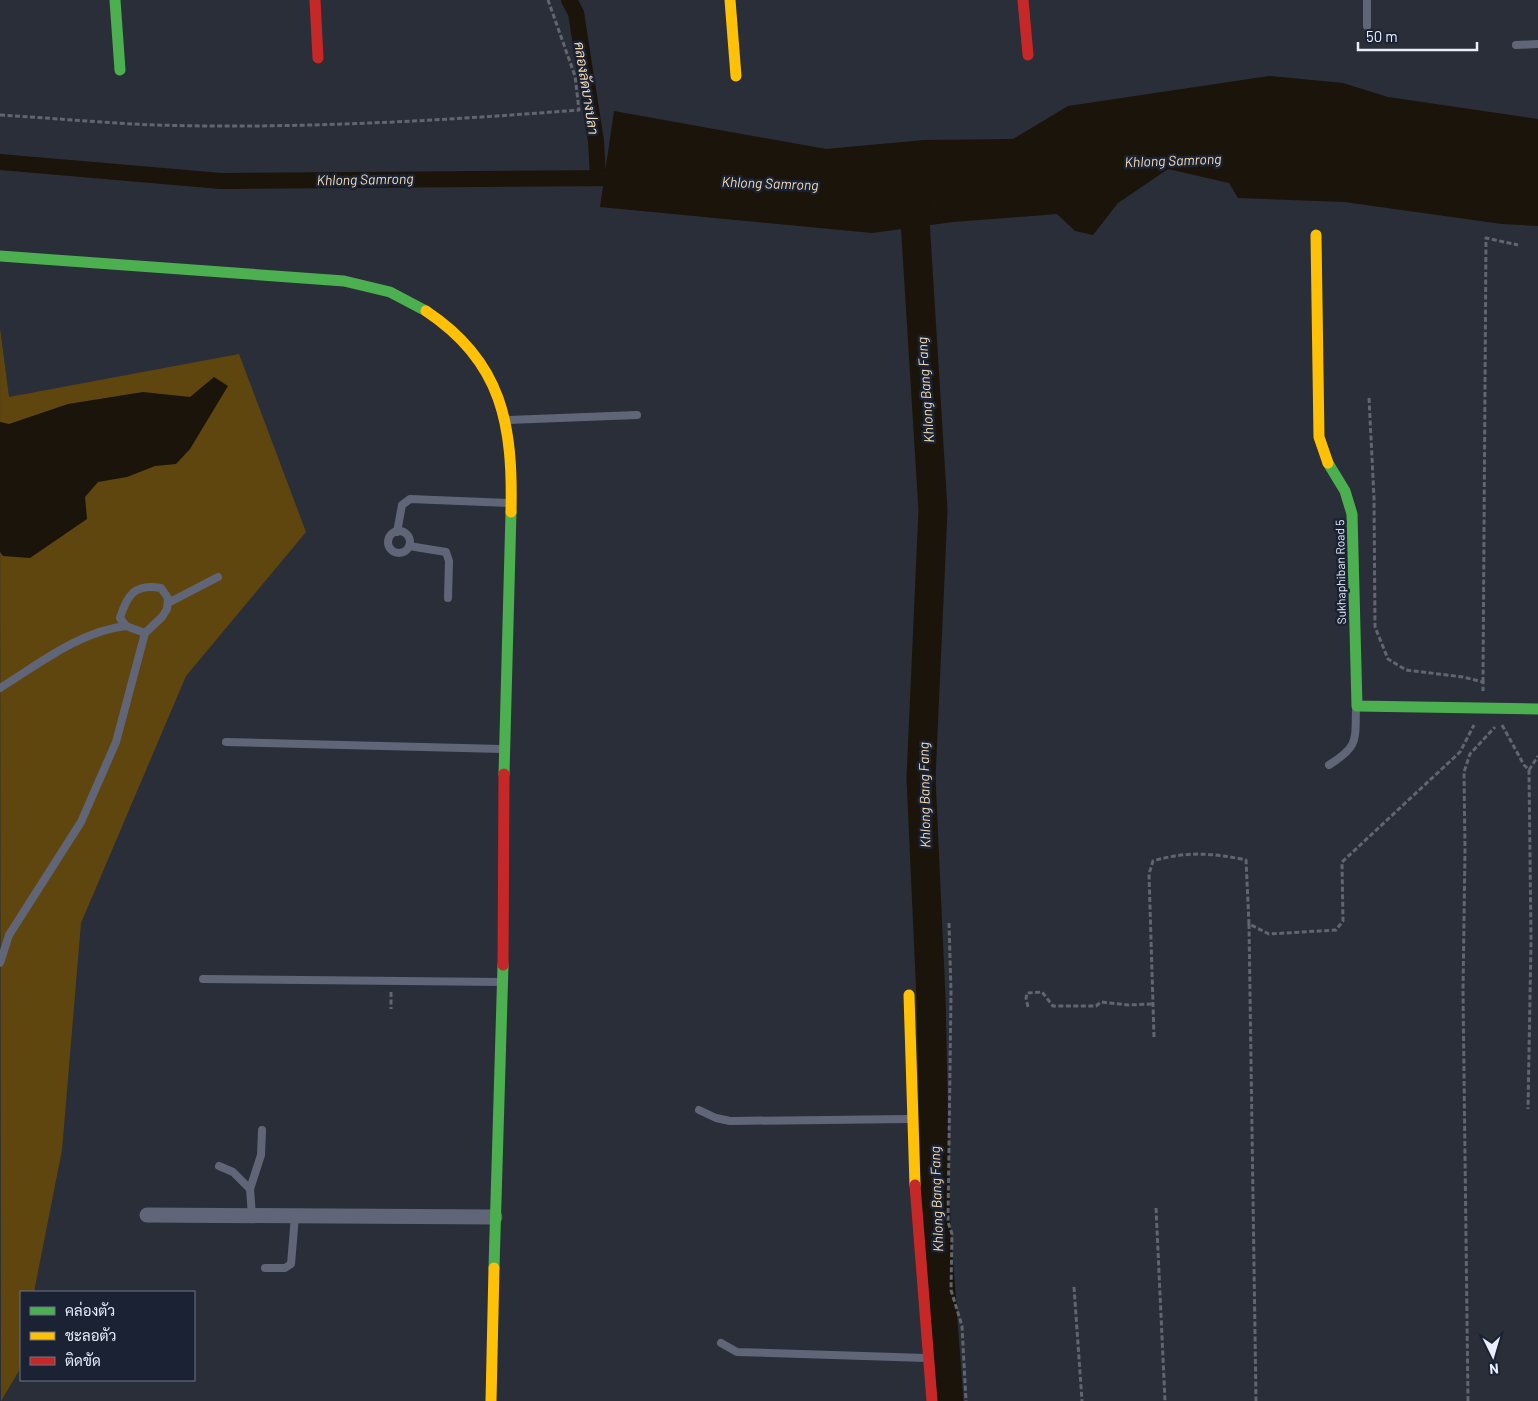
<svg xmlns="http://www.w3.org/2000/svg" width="1538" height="1401" viewBox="0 0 1538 1401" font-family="Barlow,Sarabun,sans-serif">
  <rect width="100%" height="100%" fill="#2a2e38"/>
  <polygon fill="#5f460e" points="0,328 9,397 239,354 306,532 186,676 81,923 62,1150 34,1292 21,1292 21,1358 19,1371 1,1401"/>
  <g fill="#1a140a">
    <polygon points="1269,76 1343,83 1388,97 1538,119 1538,226 1502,224 1344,202 1238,198 1229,183 1168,169 1118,203 1093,235 1075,231 1057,214 953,222 872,233 600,207 614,111 826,149 924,140 1013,139 1068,106"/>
    <polygon points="214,377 228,386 190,449 176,464 155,466 127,477 98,482 85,497 87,519 30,558 3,556 0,552 0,422 9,424 68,404 143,392 190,397"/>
  </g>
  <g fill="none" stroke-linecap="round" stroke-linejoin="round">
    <g stroke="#1a140a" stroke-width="16">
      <polyline points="569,0 576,13 596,141 598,177"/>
      <polyline points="0,162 221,181 626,178"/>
    </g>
    <polyline stroke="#1a140a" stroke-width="29" points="913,188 933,510 921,778 931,998 936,1226 949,1401"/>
    <g stroke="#606570" stroke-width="3" stroke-dasharray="5 2.5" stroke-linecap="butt">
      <path d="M0 115C52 118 103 123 155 125 296 129 438 121 579 110L575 76 548 0"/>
      <polyline points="1369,398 1374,498 1375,627 1388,659 1406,670 1463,677 1483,682 1483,691"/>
      <polyline points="1483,682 1486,238 1518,245"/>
      <polyline points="1502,725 1524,765 1529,770 1531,941 1528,1109"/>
      <polyline points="1529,770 1538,756"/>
      <polyline points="949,923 951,992 948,1222 952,1234 951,1290 962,1326 966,1401"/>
      <polyline points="1249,924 1256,1401"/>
      <polyline points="391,992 391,1009"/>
      <polyline points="1028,1007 1026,998 1027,993 1042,992 1053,1006 1096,1006 1101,1002 1128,1005 1153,1004"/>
      <path d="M1154 1037 1149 874 1153 861C1186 851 1213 853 1246 860L1249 924 1269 934 1336 930 1343 921 1342 862 1460 752 1474 725"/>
      <polyline points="1156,1208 1165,1401"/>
      <polyline points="1074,1287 1082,1401"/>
      <polyline points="1468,1401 1463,991 1465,850 1464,772 1470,754 1495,727"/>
    </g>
    <g stroke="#606677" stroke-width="8">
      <polyline points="1367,0 1367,26"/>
      <polyline points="1516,45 1538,44"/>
      <polyline points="506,420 637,415"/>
      <circle cx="399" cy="542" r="11"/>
      <polyline points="397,532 402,505 410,499 509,503"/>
      <polyline points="409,546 446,552 449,561 448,598"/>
      <polyline points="168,603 218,577"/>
      <path d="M0 688C39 664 80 631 126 626"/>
      <polyline points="226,742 502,749"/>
      <path d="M1329 765C1359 746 1355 741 1356 708"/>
      <path d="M0 963 9 935 81 822 116 742 145 633 162 617 167 609 168 598 161 588C135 583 127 595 120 618L126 626 145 633"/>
      <polyline points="203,979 501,982"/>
      <polyline points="699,1110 716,1118 730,1121 910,1119"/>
      <polyline points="219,1166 233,1172 250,1189"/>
      <polyline points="252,1216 250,1189 261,1155 262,1130"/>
      <polyline points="265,1268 285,1268 291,1264 295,1216"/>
      <polyline points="721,1343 737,1352 926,1358"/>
    </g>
    <polyline stroke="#606677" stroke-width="15" points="147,1215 495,1217"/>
    <g stroke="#4caf50" stroke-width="11">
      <polyline points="115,0 120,70"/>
      <polyline points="0,256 344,281 390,292 426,311"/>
      <polyline points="1328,463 1345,491 1352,514 1357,706 1538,709"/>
      <polyline points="504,774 511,512"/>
      <polyline points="494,1268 503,965"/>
    </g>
    <g stroke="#ffc107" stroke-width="11">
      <polyline points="730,0 736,76"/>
      <polyline points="1316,235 1319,437 1328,463"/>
      <path d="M426 311C503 362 513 426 511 512"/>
      <polyline points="909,995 915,1185"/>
      <polyline points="491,1401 494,1268"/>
    </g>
    <g stroke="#c62828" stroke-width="11">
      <polyline points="315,0 318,58"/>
      <polyline points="1023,0 1028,55"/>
      <polyline points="503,965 504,774"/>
      <polyline points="915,1185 932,1401"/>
    </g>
  </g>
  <g text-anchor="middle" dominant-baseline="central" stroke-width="5" stroke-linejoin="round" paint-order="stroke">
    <g font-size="12" fill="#e8eefb" stroke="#1a2234">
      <text transform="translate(1340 572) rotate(-91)">Sukhaphiban Road 5</text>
    </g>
    <g font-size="14" font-style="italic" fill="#f7deb3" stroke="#1a2234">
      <text transform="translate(587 88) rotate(81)">คลองลัดบางปลา</text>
      <text transform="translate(1173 160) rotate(-2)">Khlong Samrong</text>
      <text transform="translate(365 179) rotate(-1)">Khlong Samrong</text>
      <text transform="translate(770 183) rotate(2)">Khlong Samrong</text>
      <text transform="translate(925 390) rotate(-94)">Khlong Bang Fang</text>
      <text transform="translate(924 795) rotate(-91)">Khlong Bang Fang</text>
      <text transform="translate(936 1199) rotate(-92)">Khlong Bang Fang</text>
    </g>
  </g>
  <rect x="20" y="1291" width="175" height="90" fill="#1a2234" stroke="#6c7484"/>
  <rect x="30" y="1307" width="25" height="8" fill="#4caf50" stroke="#6c7484"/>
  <text x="65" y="1316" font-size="15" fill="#e8eefb">คล่องตัว</text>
  <rect x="30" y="1332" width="25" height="8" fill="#ffc107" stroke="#6c7484"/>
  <text x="65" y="1341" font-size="15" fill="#e8eefb">ชะลอตัว</text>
  <rect x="30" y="1357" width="25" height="8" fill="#c62828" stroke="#6c7484"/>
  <text x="65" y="1366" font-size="15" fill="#e8eefb">ติดขัด</text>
  <g transform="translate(1493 1356) rotate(175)" stroke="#1a2234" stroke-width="4" paint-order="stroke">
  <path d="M0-4L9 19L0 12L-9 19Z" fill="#e8eefb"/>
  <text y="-8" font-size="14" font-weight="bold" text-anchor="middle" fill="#e8eefb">N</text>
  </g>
  <path d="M1358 42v8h119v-8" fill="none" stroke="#e8eefb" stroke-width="2.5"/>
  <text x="1366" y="42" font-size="15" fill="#e8eefb" stroke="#1a2234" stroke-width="4" paint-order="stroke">50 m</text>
</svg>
